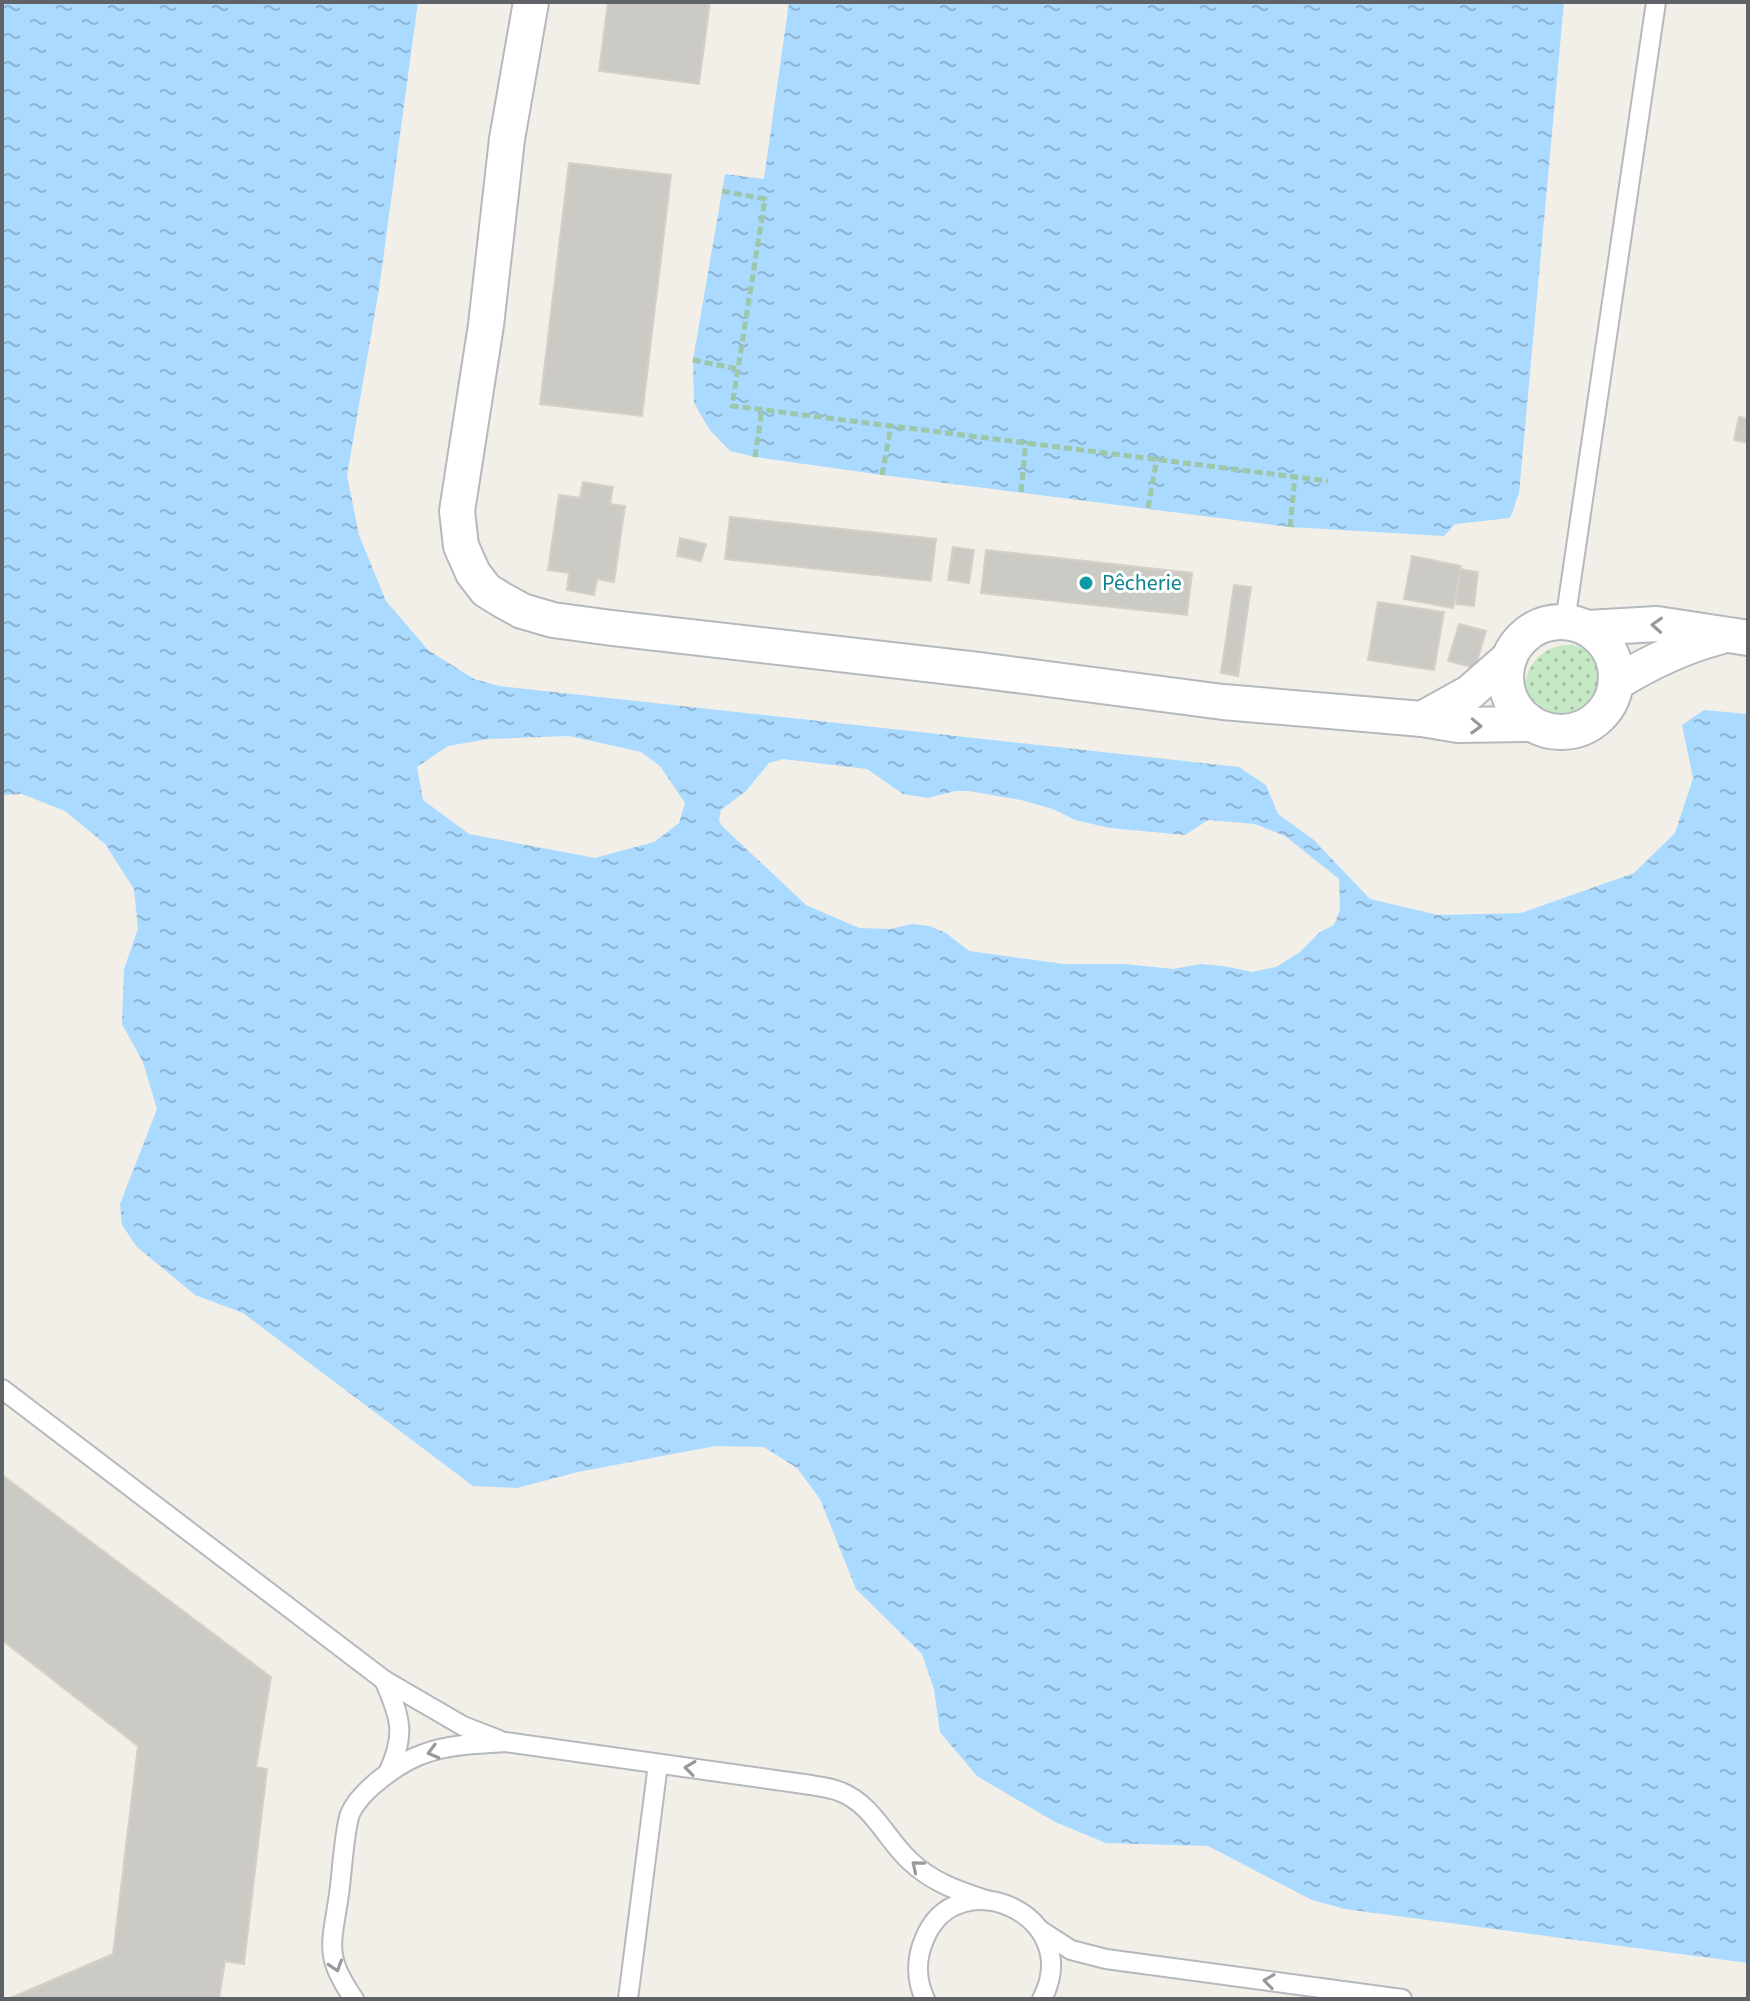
<svg xmlns="http://www.w3.org/2000/svg" width="1750" height="2001" viewBox="0 0 1750 2001" font-family="'Source Sans 3',sans-serif">
  <defs>
    <pattern id="grass-dots" width="8" height="8" patternUnits="userSpaceOnUse" patternTransform="scale(2)"><rect width="8" height="8" fill="#c5e8c5"/><path d="M2 2h.1M6 6h.1" fill="none" stroke="#a3c0a4" stroke-width="1.8" stroke-linecap="round"/></pattern>
    <pattern id="water-ripples" width="26" height="14" patternUnits="userSpaceOnUse" patternTransform="scale(2)"><rect width="26" height="14" fill="#aadaff"/><path d="M2 4q2-2 4 0t4 0M15 11q2-2 4 0t4 0" fill="none" stroke="#8eb4d2"/></pattern>
  </defs>
  <rect width="100%" height="100%" fill="#f1efe8"/>
  <circle fill="url(#grass-dots)" cx="1568" cy="688" r="43"/>
  <g fill="url(#water-ripples)" fill-rule="evenodd">
    <path d="M2 2H418L379 289 347 475 359 535 386 601 428 650 474 679 499 686 1239 767 1266 785 1278 814 1314 840 1370 899 1438 915 1521 913 1634 873 1675 833 1693 778 1682 725 1704 710 1748 714V1963L1345 1909 1312 1900 1208 1846 1106 1843 1055 1822 977 1776 940 1732 934 1689 922 1654 856 1589 820 1499 797 1468 764 1447 715 1446 578 1472 517 1488 473 1486 243 1313 195 1295 137 1247 122 1225 120 1204 157 1109 143 1062 122 1024 124 969 138 929 134 889 105 844 65 811 22 794 2 795ZM569 736 641 752 660 766 685 803 679 823 654 842 595 858 469 834 423 800 417 767 448 746 488 739ZM783 759 867 769 903 794 928 798 955 791H969L1021 800 1053 809 1075 820 1110 828 1185 835 1208 820 1255 824 1285 836 1339 879 1340 910 1334 925 1320 932 1300 952 1276 967 1252 972 1223 966 1200 964 1173 969 1124 964H1064L969 951 946 933 929 926 911 924 891 929 859 928 806 905 722 826 719 820 721 810 746 791 769 763Z"/>
    <polygon points="789,2 1564,2 1519,493 1510,518 1455,524 1444,536 1290,527 882,475 755,457 730,451 709,429 694,403 693,360 725,174 764,179"/>
  </g>
  <g fill="#cccac5" stroke="#d6d1c6" stroke-width="2">
    <polygon points="608,2 710,2 699,84 599,71"/>
    <polygon points="569,163 671,175 642,416 540,404"/>
    <polygon points="1739,417 1748,419 1748,443 1734,440"/>
    <polygon points="583,482 613,487 610,504 625,506 614,582 597,579 594,595 567,590 569,573 548,570 559,495 580,498"/>
    <polygon points="730,517 936,539 931,581 725,559"/>
    <polygon points="680,538 706,544 701,561 677,556"/>
    <polygon points="953,547 974,550 969,583 948,580"/>
    <polygon points="986,550 1192,573 1187,615 981,593"/>
    <polygon points="1412,556 1461,566 1453,608 1404,599"/>
    <polygon points="1460,569 1478,572 1474,606 1456,604"/>
    <polygon points="1234,585 1251,587 1238,676 1221,673"/>
    <polygon points="1378,602 1444,612 1434,670 1368,660"/>
    <polygon points="1459,624 1486,631 1475,668 1448,661"/>
    <polygon points="2,1475 271,1677 256,1767 267,1769 244,1964 225,1961 219,1999 8,1999 113,1954 138,1746 2,1640"/>
  </g>
  <g fill="none" stroke-linecap="round" stroke-linejoin="round">
    <g stroke="#b5b8bc" stroke-width="22">
      <g id="lane">
        <polyline points="1565,622 1656,2"/>
        <polyline points="2,1389 384,1680"/>
        <path d="M388 1773C406 1735 401 1718 384 1680L463 1726 499 1740"/>
        <polyline points="1040,1930 1071,1950 1106,1959 1402,1999"/>
        <path d="M354 1999C323 1955 332 1944 339 1894 342 1874 344 1831 350 1814 360 1790 401 1761 426 1753 451 1744 479 1744 505 1742L811 1785C821 1787 832 1788 841 1792 873 1805 886 1839 910 1861 932 1882 958 1891 986 1900"/>
        <polyline points="628,1999 658,1764"/>
        <path d="M925 1999C916 1980 916 1959 924 1940 956 1858 1086 1915 1042 1999"/>
      </g>
    </g>
    <g stroke="#b5b8bc" stroke-width="38">
      <g id="street">
        <polyline points="531,2 507,139 486,325 457,511 461,546 473,573 486,590 502,600 522,611 553,620 612,628 978,670 1223,702 1422,719 1458,725 1531,724"/>
        <circle cx="1561" cy="677" r="55"/>
        <polyline points="1587,628 1657,624 1748,638"/>
        <path d="M1616 683C1650 662 1681 647 1719 637"/>
        <polyline points="1422,719 1469,693 1509,658"/>
      </g>
    </g>
    <g stroke="#9cc7a9" stroke-width="5" stroke-dasharray="8 4" stroke-linecap="butt">
      <polyline points="722,191 765,199 732,406 1328,481"/>
      <polyline points="693,360 738,369"/>
      <polyline points="755,457 762,409"/>
      <polyline points="882,475 891,426"/>
      <polyline points="1021,492 1026,442"/>
      <polyline points="1148,508 1157,458"/>
      <polyline points="1290,527 1295,477"/>
    </g>
    <use href="#lane" stroke="#fff" stroke-width="18"/>
    <use href="#street" stroke="#fff" stroke-width="34"/>
  </g>
  <defs><path id="oneway-chevron" d="M-2-3.5L2.5 0L-2 3.5" fill="none" stroke-width="1.6" stroke-linecap="round" stroke-linejoin="round" transform="scale(2)"/></defs>
  <g stroke="#979a9d">
    <use href="#oneway-chevron" transform="translate(1657 625) rotate(-177)"/>
    <use href="#oneway-chevron" transform="translate(1476 726) rotate(2)"/>
    <use href="#oneway-chevron" transform="translate(433 1752) rotate(165)"/>
    <use href="#oneway-chevron" transform="translate(690 1768) rotate(-172)"/>
    <use href="#oneway-chevron" transform="translate(917 1866) rotate(-140)"/>
    <use href="#oneway-chevron" transform="translate(336 1966) rotate(72)"/>
    <use href="#oneway-chevron" transform="translate(1269 1981) rotate(-172)"/>
  </g>
  <circle fill="#0f9aa8" stroke="#fff" stroke-width="3" cx="1086" cy="583" r="8"/>
  <g text-anchor="middle" dominant-baseline="central" stroke-width="6" stroke-linejoin="round" paint-order="stroke">
    <g font-size="22" fill="#0d838f" stroke="#fff" text-anchor="start">
      <text x="1102" y="583">Pêcherie</text>
    </g>
  </g>
  <rect width="1750" height="2001" fill="none" stroke="#5f6368" stroke-width="8"/>
</svg>
